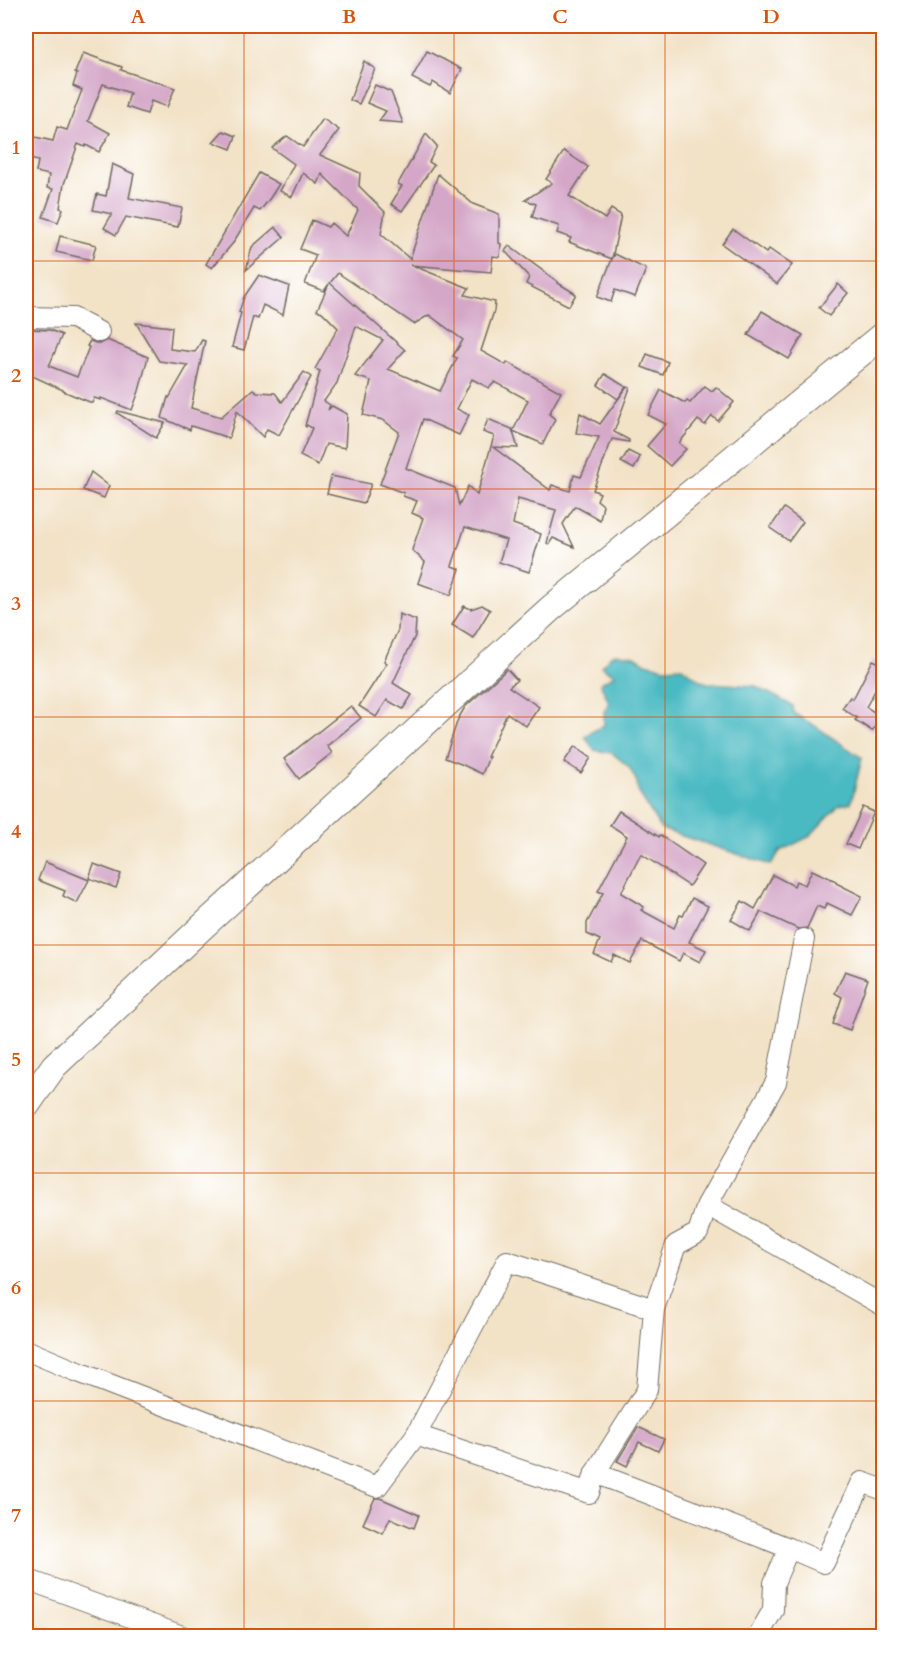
<svg xmlns="http://www.w3.org/2000/svg" width="909" height="1662" viewBox="0 0 909 1662" font-family="Cardo,serif">
  <rect width="100%" height="100%" fill="#fff"/>
  <filter id="ink" filterUnits="userSpaceOnUse"><feTurbulence type="fractalNoise" baseFrequency=".0167" numOctaves="2"/><feDisplacementMap in="SourceGraphic" scale="12" xChannelSelector="R" yChannelSelector="G"/><feConvolveMatrix kernelMatrix="1 2 1 2 8 2 1 2 1" color-interpolation-filters="sRGB"/></filter>
  <filter id="wash" filterUnits="userSpaceOnUse"><feTurbulence type="fractalNoise" baseFrequency=".008" numOctaves="4" result="noise"/><feDisplacementMap in="SourceGraphic" scale="24" xChannelSelector="R" yChannelSelector="G"/><feGaussianBlur stdDeviation="1.35" result="paint"/><feColorMatrix in="noise" values="0 0 0 0 0 0 0 0 0 0 0 0 0 0 0 0 0 1.4 0 .05"/><feComposite in="paint" operator="in"/></filter>
  <g filter="url(#wash)">
    <rect width="100%" height="100%" fill="#f2e2c6"/>
    <polygon fill="#4ab9c2" stroke="#3a7276" stroke-width="1.5" points="616,654 635,656 646,663 665,668 682,667 701,681 708,683 756,686 793,706 793,712 795,714 815,726 862,758 851,803 839,805 809,837 780,851 771,865 661,829 638,791 637,782 629,767 612,753 594,750 585,736 604,725 604,712 609,702 600,683 615,675 601,666 612,655"/>
    <g id="blocks">
      <g fill="#d4a7c8" fill-rule="evenodd">
        <polygon points="427,51 462,69 450,93 433,82 430,87 412,78"/>
        <polygon points="83,53 122,67 121,70 175,88 167,107 151,101 147,114 126,107 130,93 103,84 88,121 110,133 99,152 86,145 85,147 78,144 64,184 60,208 63,209 58,222 43,217 53,189 47,188 49,175 36,172 38,161 26,158 26,135 53,141 57,127 67,130 82,90 73,86 77,74 75,73"/>
        <polygon points="364,61 375,69 359,104 350,100"/>
        <polygon points="375,85 391,92 403,123 379,121 386,111 367,103"/>
        <path d="M323 119 339 130 320 155 360 173 359 186 385 212 381 234 410 259 438 174 473 204 499 214V243L501 244 500 257 493 256 491 272 411 265 469 288 465 295 495 302 494 311 481 351 506 365 507 362 561 392 549 414 555 419 543 444 513 431 528 400 495 382 489 388 472 379 457 409 469 415 459 435 423 419 406 468 455 488 459 506 468 486 477 495 494 436 483 432 488 419 512 429 518 448 493 447 550 490 552 485 570 491 574 475 581 477 599 437 576 433 580 413 600 424 627 387 630 388 614 432 629 440V442L612 439 593 490 600 493 597 500 603 505 600 520 575 506 563 524 574 547 553 538 549 544 547 543 556 510 518 499 513 524 541 534 529 572 499 562 506 540 465 527 452 566 460 569 451 595 418 583 425 562 412 550 423 518 412 513 417 501 403 496 404 493 380 484 399 432 383 420 363 415 371 381 355 376 383 340 356 326 337 383 324 401 330 405 328 410 332 406 347 414 345 448 326 444 318 465 300 456 312 428 307 425 306 427 305 426 320 371 315 369 338 328 322 312 317 310 329 284 324 291 305 284 316 255 300 249 312 220 328 227 331 223 346 236 358 210 322 174 318 184 303 173 292 197 280 191 294 164 272 148 287 136 303 147ZM338 273 414 324 429 315 463 340 453 356 457 358 440 391 388 369 405 350 330 283Z"/>
        <polygon points="223,131 236,136 231,149 213,142"/>
        <polygon points="426,134 437,146 429,162 434,165 402,211 391,204 402,186 398,184"/>
        <polygon points="564,151 588,167 569,196 605,219 611,209 621,215 612,259 615,254 646,269 635,297 615,290 611,302 597,297 612,259 569,242 571,238 557,233 559,226 532,217 536,204 525,200 552,183 546,179"/>
        <polygon points="112,164 134,174 129,198 182,208 178,227 126,217 116,235 104,228 112,214 93,210 97,194 106,196"/>
        <polygon points="259,173 279,184 270,198 260,211 254,208 233,243 212,268 206,264"/>
        <polygon points="275,227 284,237 246,270 252,247"/>
        <polygon points="733,229 766,253 769,249 792,265 777,284 722,244"/>
        <polygon points="60,236 96,245 92,260 56,252"/>
        <polygon points="509,246 558,282 558,283 576,294 569,306 526,284 529,277 505,251"/>
        <polygon points="259,275 289,286 283,315 263,305 258,319 253,317 244,350 232,347 241,313 239,312 244,297"/>
        <polygon points="838,284 848,293 829,316 819,308"/>
        <polygon points="762,311 803,335 789,359 748,335"/>
        <polygon points="136,323 172,327 170,349 195,352 202,340 205,341 191,408 221,417 253,389 257,392 275,393 282,402 304,372 311,377 279,435 267,429 263,437 237,411 229,438 191,426 190,430 162,418 168,397 169,398 188,365 159,361"/>
        <polygon points="27,329 50,330 62,335 49,366 77,377 89,347 87,346 90,341 99,344 107,340 148,357 139,391 132,410 101,398 101,400 94,398 92,403 63,391 63,390 26,373 26,333"/>
        <polygon points="647,354 668,362 663,375 642,367"/>
        <polygon points="605,374 626,387 618,399 598,385"/>
        <polygon points="705,386 712,391 716,387 734,402 718,421 712,416 705,425 698,420 679,443 686,449 670,466 647,446 666,424 648,415 661,390 685,403 687,401 690,403"/>
        <polygon points="118,411 165,423 156,438 117,413"/>
        <polygon points="628,451 640,457 634,469 621,462"/>
        <polygon points="91,472 109,486 104,498 83,490"/>
        <polygon points="331,476 371,484 364,503 327,494"/>
        <polygon points="784,508 803,522 789,541 770,528"/>
        <polygon points="482,605 490,610 473,638 452,625 464,606 471,609"/>
        <polygon points="399,614 416,620 415,636 393,683 412,695 403,709 387,700 376,717 359,706 387,663 384,661 398,630"/>
        <polygon points="873,660 884,665 884,674 866,707 882,717 872,731 855,720 857,718 842,708 850,697 853,699"/>
        <polygon points="507,669 517,680 509,687 539,707 526,726 507,713 487,757 489,757 482,774 461,764 445,758 458,719 465,707"/>
        <polygon points="351,706 361,718 327,746 332,753 299,779 284,759"/>
        <polygon points="575,746 591,758 581,773 564,762"/>
        <polygon points="863,807 874,812 858,849 846,844"/>
        <polygon points="619,811 659,837 660,835 703,865 689,886 641,854 621,893 644,907 641,910 674,928 680,915 683,916 692,898 708,906 689,942 706,950 700,962 683,953 679,961 642,941 630,963 614,955 611,962 594,954 600,940 587,934 587,923 603,893 598,891 627,836 610,825"/>
        <polygon points="45,862 89,880 77,903 63,896 65,891 38,880"/>
        <polygon points="94,864 121,874 116,888 89,878"/>
        <polygon points="812,870 836,881 836,883 862,896 852,915 827,903 824,909 817,906 807,928 798,929 759,911 761,912 750,931 731,920 742,901 755,909 773,875 794,886 796,881 805,885"/>
        <polygon points="845,971 868,979 850,1030 833,1024 842,997 835,993"/>
        <polygon points="638,1427 664,1439 658,1451 639,1442 627,1466 617,1461"/>
        <polygon points="375,1498 380,1498 419,1515 414,1528 390,1518 383,1533 363,1524"/>
      </g>
    </g>
  </g>
  <g filter="url(#ink)">
    <use href="#blocks" fill-opacity="0" stroke="#716b61" stroke-width="1.5"/>
    <g fill="none" stroke-linecap="round" stroke-linejoin="round">
      <g stroke="#716b61" stroke-width="22">
        <g id="minor">
          <polyline points="26,317 73,318 99,332"/>
          <polyline points="804,939 776,1082 707,1205 884,1306"/>
          <polyline points="26,1350 73,1370 377,1487 416,1435 589,1493 595,1473 789,1548"/>
          <polyline points="416,1435 507,1261 654,1309"/>
          <polyline points="595,1473 647,1390 654,1309 676,1245 698,1233 707,1205"/>
          <polyline points="26,1579 182,1636"/>
          <polyline points="758,1636 773,1610 774,1583 789,1548 824,1563 862,1482 884,1490"/>
        </g>
      </g>
      <g stroke="#716b61" stroke-width="28">
        <polyline id="major" points="26,1106 54,1066 201,928 550,609 884,334"/>
      </g>
      <use href="#minor" stroke="#fff" stroke-width="20"/>
      <use href="#major" stroke="#fff" stroke-width="26"/>
    </g>
  </g>
  <path fill="none" stroke="#d5540f" stroke-width="1.5" stroke-opacity="0.55" d="M244 26V1636M454 26V1636M665 26V1636M26 261H884M26 489H884M26 717H884M26 945H884M26 1173H884M26 1401H884"/>
  <rect width="909" height="1662" fill="none" stroke="#fff" stroke-width="66"/>
  <rect x="33" y="33" width="843" height="1596" fill="none" stroke="#d5540f" stroke-width="2"/>
  <g font-size="20" text-anchor="middle" font-weight="bold" fill="#d5540f">
    <text x="138" y="23">A</text>
    <text x="349" y="23">B</text>
    <text x="560" y="23">C</text>
    <text x="771" y="23">D</text>
    <text x="16" y="154">1</text>
    <text x="16" y="382">2</text>
    <text x="16" y="610">3</text>
    <text x="16" y="838">4</text>
    <text x="16" y="1066">5</text>
    <text x="16" y="1294">6</text>
    <text x="16" y="1522">7</text>
  </g>
</svg>
